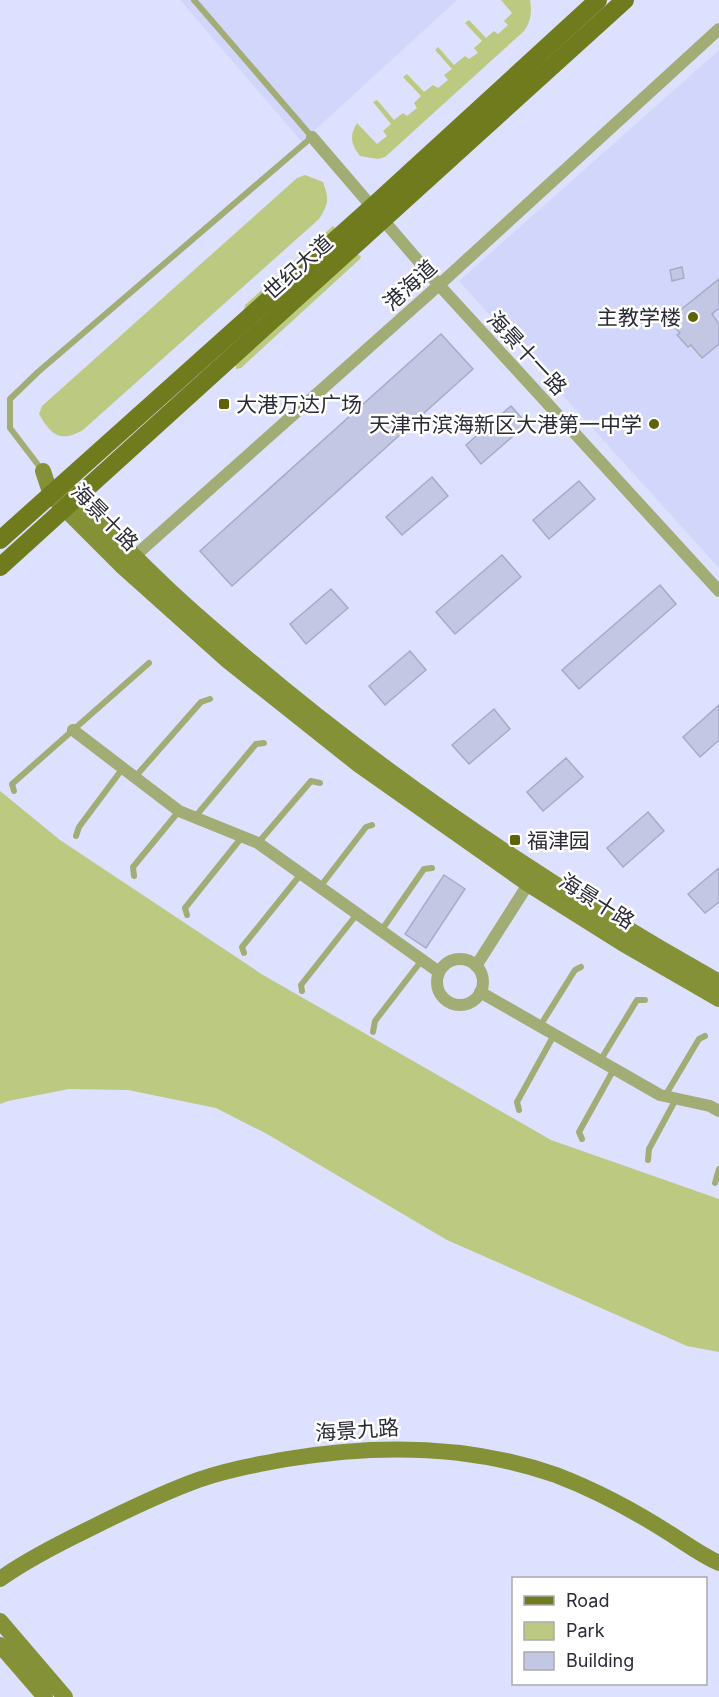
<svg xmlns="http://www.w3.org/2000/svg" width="719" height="1697" viewBox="0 0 719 1697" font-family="Inter,'Noto Sans SC',sans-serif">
  <rect width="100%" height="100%" fill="#dde0fe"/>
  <g fill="#d2d6fb">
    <polygon points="180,0 457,0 302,142"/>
    <polygon points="719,50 719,568 459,281"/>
  </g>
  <g fill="#bcc980">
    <path d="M501 0H530C532 11 531 22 524 31L385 157 378 159 360 156C351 144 349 136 357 123L377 144 387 136 383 131 391 124 373 102 377 100 394 120 403 113 407 116 417 108 414 103 421 96 403 77 407 74 424 92 433 85 438 88 448 80 444 75 452 69 435 50 438 47 454 65 465 56 469 59 478 53 474 48 482 41 465 23 469 20 486 38 494 31 498 34 508 25 504 21 512 13Z"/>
    <path d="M305 175 323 182C329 199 329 203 319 219L83 430C60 443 51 435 39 414L42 406 297 178Z"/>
    <polygon points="333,226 335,228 334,232 244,311 245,305"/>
    <polygon points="356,254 361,256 360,259 241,368 236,369 236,364"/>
    <polygon points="0,791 60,840 263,975 551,1140 719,1199 719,1352 687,1346 447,1240 267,1134 216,1108 128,1090 69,1089 8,1101 0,1104"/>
  </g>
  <g fill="#c3c7e4" stroke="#a8abc7" stroke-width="1.5">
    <polygon points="682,267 684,278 672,281 670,270"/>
    <polygon points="719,279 719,308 712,314 719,324 719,344 702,358 691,345 688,347 677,335 680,333 668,320"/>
    <polygon points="441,334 473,369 232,586 200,551"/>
    <polygon points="511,406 527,424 481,464 466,445"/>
    <polygon points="432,477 448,496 402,535 386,517"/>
    <polygon points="579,481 595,499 549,539 533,520"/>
    <polygon points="502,555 521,577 455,634 436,612"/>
    <polygon points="660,585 676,604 579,689 562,670"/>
    <polygon points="331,589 348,608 306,644 290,624"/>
    <polygon points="410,651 426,670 385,705 369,686"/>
    <polygon points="719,705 719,740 700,757 683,737"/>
    <polygon points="494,709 510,729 469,764 452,745"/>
    <polygon points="566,758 583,777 543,811 527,792"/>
    <polygon points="648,812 664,831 623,867 607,848"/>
    <polygon points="719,868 719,902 705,913 688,894"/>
    <polygon points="444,875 465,889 426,948 405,934"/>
  </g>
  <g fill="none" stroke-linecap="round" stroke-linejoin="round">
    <g stroke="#a2ac75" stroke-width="6">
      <polyline points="42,470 10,428 10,399 38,372 312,137 194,0"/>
      <polyline points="135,777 201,702 210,699"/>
      <polyline points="14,791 12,784 149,663"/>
      <polyline points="195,817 256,744 264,743"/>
      <polyline points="76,836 79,827 123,768"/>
      <polyline points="258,843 311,781 320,783"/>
      <polyline points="134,876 133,867 179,811"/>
      <polyline points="320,887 366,827 372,825"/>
      <polyline points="187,915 185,908 242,837"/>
      <polyline points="381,931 424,869 432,868"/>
      <polyline points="244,953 242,947 301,874"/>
      <polyline points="302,991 301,985 357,914"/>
      <polyline points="540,1026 575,970 581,967"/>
      <polyline points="373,1032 375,1021 422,960"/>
      <polyline points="600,1061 637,1000 645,1000"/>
      <polyline points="665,1096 699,1039 705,1036"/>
      <polyline points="519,1110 517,1102 554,1035"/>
      <polyline points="582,1139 579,1132 614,1069"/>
      <polyline points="648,1160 649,1149 676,1099"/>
      <polyline points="715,1183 719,1169"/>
    </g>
    <g stroke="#a2ac75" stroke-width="12">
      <polyline points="312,137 439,285 719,591"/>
      <polyline points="128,562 439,285 719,29"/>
      <polyline points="73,730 179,811 258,843 439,972"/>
      <circle cx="460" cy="982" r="23"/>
      <polyline points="476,966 532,878"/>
      <polyline points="480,992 660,1095 710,1106 719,1111"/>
    </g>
    <g stroke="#849137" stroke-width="16">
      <polyline points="43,471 51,495 123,567 228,661 359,765 528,884 622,943 719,999"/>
      <path d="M66 489C99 520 130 553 163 584 188 608 215 631 241 653 388 779 550 887 719 982"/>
      <path d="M0 1579C28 1559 60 1543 91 1528 123 1512 156 1496 190 1483 221 1471 254 1465 287 1459 377 1444 468 1444 556 1475 595 1490 633 1510 669 1533 685 1543 701 1555 719 1563"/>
      <polyline points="0,1621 65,1697"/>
      <polyline points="0,1645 45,1697"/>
    </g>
    <g stroke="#6f7b1d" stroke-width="18">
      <polyline points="0,540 371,208 598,0"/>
      <polyline points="0,567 625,0"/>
    </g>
  </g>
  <g fill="#5b6507" stroke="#fff" stroke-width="2">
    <circle cx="693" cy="317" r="6"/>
    <rect x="218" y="398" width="12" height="12" rx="3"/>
    <circle cx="654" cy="424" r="6"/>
    <rect x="509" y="834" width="12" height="12" rx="3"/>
  </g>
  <g text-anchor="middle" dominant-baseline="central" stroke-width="5" stroke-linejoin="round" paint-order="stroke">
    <g font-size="21" fill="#2a2b36" stroke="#fff">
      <text transform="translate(298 267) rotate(-42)">世纪大道</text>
      <text transform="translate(410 285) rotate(-42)">港海道</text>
      <text transform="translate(527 353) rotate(47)">海景十一路</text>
      <text transform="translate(105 517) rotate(45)">海景十路</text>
      <text transform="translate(597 901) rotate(32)">海景十路</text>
      <text transform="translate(357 1430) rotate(-4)">海景九路</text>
    </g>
    <g font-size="21" fill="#2a2b36" stroke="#fff" text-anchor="end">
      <text x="681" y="317">主教学楼</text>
      <text x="236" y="404" text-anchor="start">大港万达广场</text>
      <text x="642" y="424">天津市滨海新区大港第一中学</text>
      <text x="527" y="840" text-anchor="start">福津园</text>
    </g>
  </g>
  <rect x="512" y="1577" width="195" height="108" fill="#ffffff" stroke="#aaaaaf" stroke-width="1.5"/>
  <rect x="524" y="1596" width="30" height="9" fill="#6f7b1d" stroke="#aaaaaf" stroke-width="1.5"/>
  <text x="566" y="1607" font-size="18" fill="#2a2b36">Road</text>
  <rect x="524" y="1622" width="30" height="18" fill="#bcc980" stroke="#aaaaaf" stroke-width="1.5"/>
  <text x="566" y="1637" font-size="18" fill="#2a2b36">Park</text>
  <rect x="524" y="1652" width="30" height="18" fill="#c3c7e4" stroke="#aaaaaf" stroke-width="1.5"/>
  <text x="566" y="1667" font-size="18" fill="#2a2b36">Building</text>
</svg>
